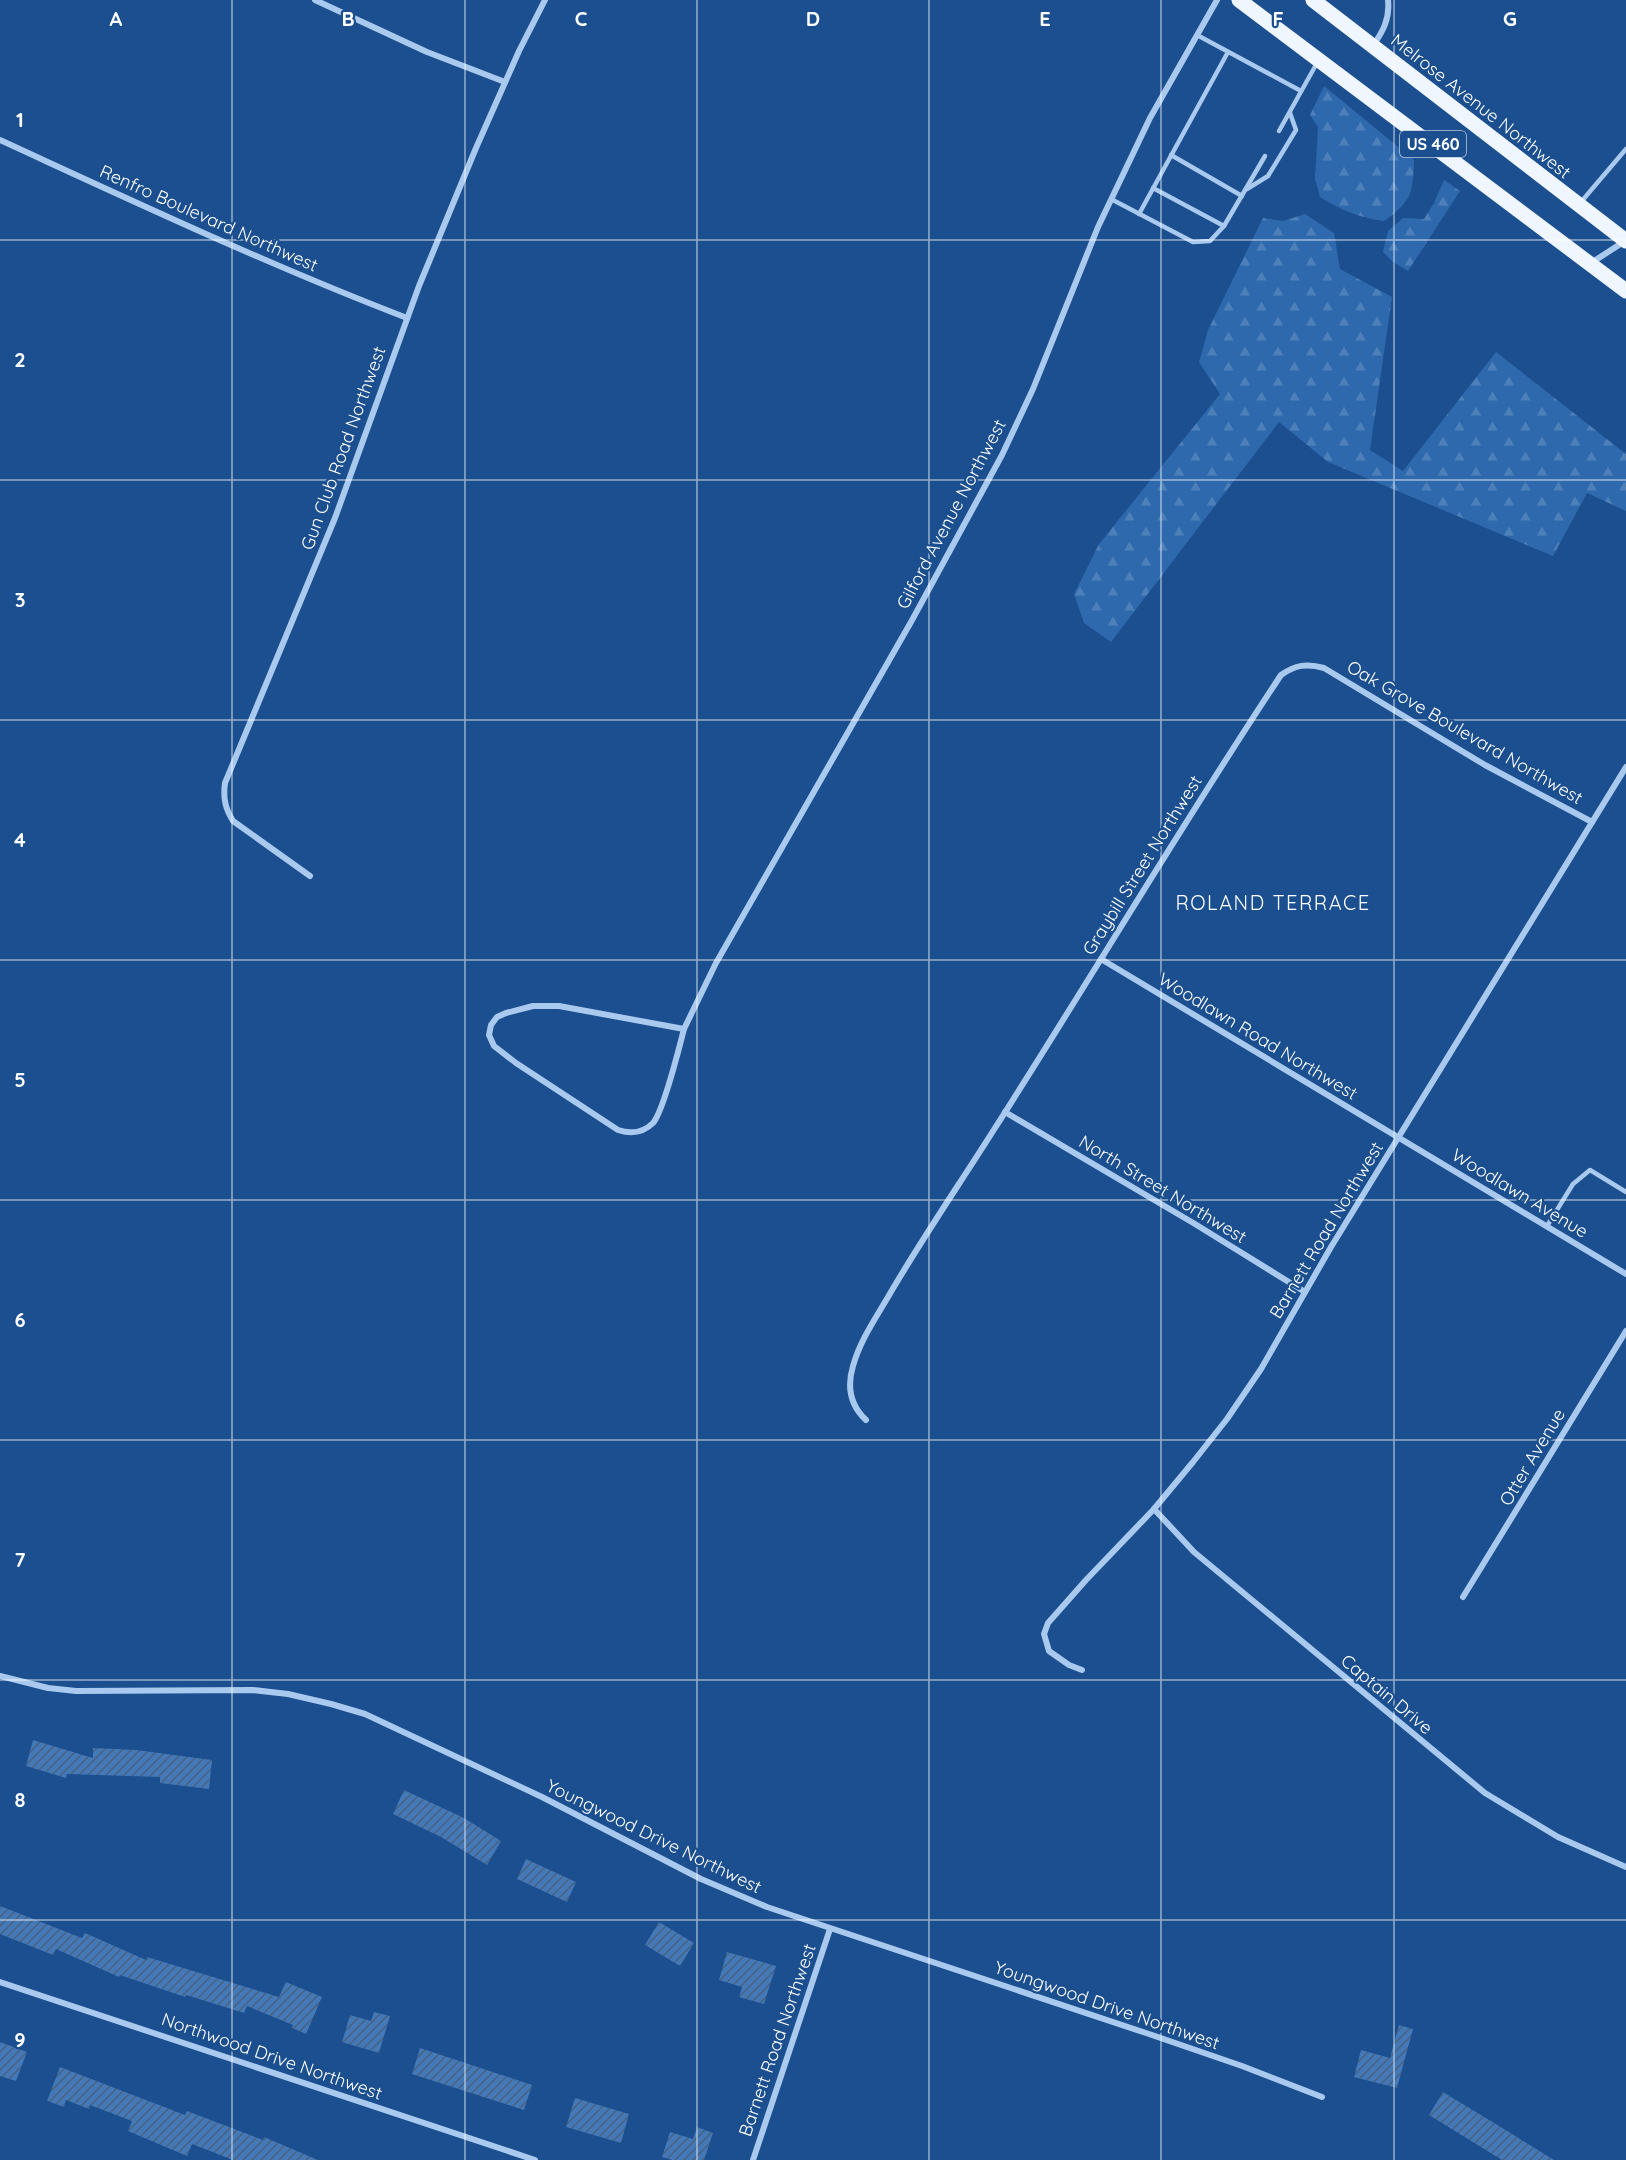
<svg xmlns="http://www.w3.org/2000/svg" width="1626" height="2160" viewBox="0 0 1626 2160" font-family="Quicksand,sans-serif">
  <defs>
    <pattern id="forest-firs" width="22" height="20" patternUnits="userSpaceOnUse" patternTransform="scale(1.5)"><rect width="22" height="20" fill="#2e69ad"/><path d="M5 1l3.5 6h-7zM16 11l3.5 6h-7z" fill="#4d80b9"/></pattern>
    <pattern id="building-hatch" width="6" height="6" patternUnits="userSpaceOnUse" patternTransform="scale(1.5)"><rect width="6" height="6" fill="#4478b7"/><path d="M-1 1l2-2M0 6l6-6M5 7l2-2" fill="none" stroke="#486282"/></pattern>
  </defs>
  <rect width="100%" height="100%" fill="#1b4f8f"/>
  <g fill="url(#forest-firs)">
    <path d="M1324 86 1414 160C1413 193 1412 201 1384 221 1360 218 1340 210 1320 197L1315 179 1318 127 1310 115Z"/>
    <polygon points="1444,180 1460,191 1408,271 1393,262 1383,252 1388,231 1403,218 1424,219 1434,203"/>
    <polygon points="1305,214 1334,233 1340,269 1392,297 1370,450 1403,471 1496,352 1626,454 1626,511 1587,493 1553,556 1328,462 1279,422 1111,642 1084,623 1074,594 1099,544 1220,394 1199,362 1208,330 1263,218 1283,221"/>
  </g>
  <g fill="url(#building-hatch)">
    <polygon points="33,1740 93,1758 93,1748 136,1750 212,1760 209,1789 160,1783 160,1777 67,1774 66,1778 26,1766"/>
    <polygon points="404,1790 464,1818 501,1841 487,1865 441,1837 393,1814"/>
    <polygon points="526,1859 576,1882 567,1902 517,1879"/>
    <polygon points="0,1906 82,1938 85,1933 146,1960 147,1957 279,1997 286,1982 322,1997 306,2034 292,2028 293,2025 247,2006 244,2013 186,1995 185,1997 120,1975 119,1977 56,1949 53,1955 0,1934"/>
    <polygon points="659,1922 694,1943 680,1966 645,1945"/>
    <polygon points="727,1952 776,1966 764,2004 739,1997 742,1987 719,1980"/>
    <polygon points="374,2012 390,2016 379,2053 342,2042 350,2015 371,2021"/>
    <polygon points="1399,2025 1413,2029 1397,2088 1354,2077 1361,2050 1390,2058"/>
    <polygon points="0,2042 27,2052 16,2081 0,2076"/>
    <polygon points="420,2048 532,2085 524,2110 412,2074"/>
    <polygon points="60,2067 185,2115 187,2111 263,2140 264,2137 318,2160 233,2160 192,2144 187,2156 128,2131 132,2121 90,2105 89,2109 66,2100 64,2107 47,2101"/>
    <polygon points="1443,2092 1504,2129 1554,2160 1502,2160 1429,2115"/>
    <polygon points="575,2098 629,2114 621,2143 566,2127"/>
    <polygon points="697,2127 713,2133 704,2160 672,2160 662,2157 670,2132 693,2139"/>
  </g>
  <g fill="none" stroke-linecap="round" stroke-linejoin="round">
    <g stroke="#a9c9ee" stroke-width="4.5">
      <polyline points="1197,35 1301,91"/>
      <polyline points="1279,131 1317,63"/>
      <polyline points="1171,155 1242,196"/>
      <polyline points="1153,188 1224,226"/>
      <polyline points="1247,189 1268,176 1296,130 1290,113"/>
      <polyline points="1111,199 1193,242 1210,241 1224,226 1265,156"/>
      <polyline points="1581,202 1626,149"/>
      <polyline points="1139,214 1228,52"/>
      <polyline points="1547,1226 1573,1184 1590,1170 1626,1192"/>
    </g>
    <g stroke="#a9c9ee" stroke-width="6">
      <polyline points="315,0 427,52 505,82"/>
      <path d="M1373 46C1383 31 1390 19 1388 0"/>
      <path d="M0 140C135 202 269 265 407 318"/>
      <polyline points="1591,263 1625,241"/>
      <path d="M310 876 233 821C225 808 223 798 225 783L335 518 419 286 476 148 519 51 545 0"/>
      <polyline points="1101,959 1626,1274"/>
      <path d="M533 1006H559L684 1029C679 1048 664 1110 653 1123 643 1133 630 1134 618 1130L516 1063 494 1046 489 1035 491 1025 497 1017 506 1013Z"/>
      <polyline points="684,1029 716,963 911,622 1002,455 1033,389 1098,227 1150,118 1217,0"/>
      <polyline points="1005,1112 1195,1224 1305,1292"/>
      <path d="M866 1420C850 1405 847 1386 853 1366 860 1341 875 1319 888 1297 921 1240 959 1185 995 1128 1091 978 1182 824 1281 675 1295 665 1307 663 1324 668L1485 765 1592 822"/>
      <polyline points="1154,1509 1194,1552 1485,1793 1558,1837 1626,1867"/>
      <polyline points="1463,1597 1626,1331"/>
      <polyline points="1082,1670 1069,1665 1049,1651 1044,1634 1048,1623 1086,1580 1154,1509 1193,1462 1227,1419 1261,1369 1331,1247 1626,767"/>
      <polyline points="0,1676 48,1688 76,1691 253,1690 288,1694 331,1704 365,1714 542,1797 701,1879 767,1907 1146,2033 1242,2066 1322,2097"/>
      <polyline points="0,1982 535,2160"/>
      <polyline points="753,2160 830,1929"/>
    </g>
    <g stroke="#f0f6ff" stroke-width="15">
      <polyline points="1239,0 1626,291"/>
      <polyline points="1313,0 1626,241"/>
    </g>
  </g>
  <path fill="none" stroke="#fff" stroke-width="1.5" stroke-opacity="0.55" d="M232 0V2160M465 0V2160M697 0V2160M929 0V2160M1161 0V2160M1394 0V2160M0 240H1626M0 480H1626M0 720H1626M0 960H1626M0 1200H1626M0 1440H1626M0 1680H1626M0 1920H1626"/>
  <g text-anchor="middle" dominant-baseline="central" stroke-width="4.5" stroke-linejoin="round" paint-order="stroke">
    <rect fill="#1b4f8f" stroke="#bbcadd" stroke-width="1.5" x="1400" y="131" width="66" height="26" rx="4.5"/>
    <g font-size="16" font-weight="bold" fill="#fff">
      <text x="1433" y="144">US 460</text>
    </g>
    <g font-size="18" fill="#fff" stroke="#1b4f8f">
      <text transform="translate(1481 106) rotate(38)">Melrose Avenue Northwest</text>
      <text transform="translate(209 218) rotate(24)">Renfro Boulevard Northwest</text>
      <text transform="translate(343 448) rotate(-70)">Gun Club Road Northwest</text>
      <text transform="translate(951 514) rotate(-62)">Gilford Avenue Northwest</text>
      <text transform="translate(1465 732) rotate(30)">Oak Grove Boulevard Northwest</text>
      <text transform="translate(1142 865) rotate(-58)">Graybill Street Northwest</text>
      <text transform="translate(1258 1036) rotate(31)">Woodlawn Road Northwest</text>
      <text transform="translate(1163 1189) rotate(31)">North Street Northwest</text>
      <text transform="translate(1520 1193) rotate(31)">Woodlawn Avenue</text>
      <text transform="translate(1326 1230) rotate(-59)">Barnett Road Northwest</text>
      <text transform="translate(1532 1457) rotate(-59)">Otter Avenue</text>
      <text transform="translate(1387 1694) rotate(40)">Captain Drive</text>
      <text transform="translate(654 1836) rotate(26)">Youngwood Drive Northwest</text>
      <text transform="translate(1107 2005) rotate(19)">Youngwood Drive Northwest</text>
      <text transform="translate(777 2040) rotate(-71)">Barnett Road Northwest</text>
      <text transform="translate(272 2056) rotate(19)">Northwood Drive Northwest</text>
    </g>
    <g font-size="20" letter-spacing="1.5" fill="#fff" stroke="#1b4f8f">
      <text x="1273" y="902">ROLAND TERRACE</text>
    </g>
  </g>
  <g font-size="20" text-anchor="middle" font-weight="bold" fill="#fff" stroke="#1b4f8f" stroke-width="4.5" stroke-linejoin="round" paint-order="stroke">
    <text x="116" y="26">A</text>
    <text x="348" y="26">B</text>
    <text x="581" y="26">C</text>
    <text x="813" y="26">D</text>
    <text x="1045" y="26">E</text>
    <text x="1278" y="26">F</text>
    <text x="1510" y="26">G</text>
    <text x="20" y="127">1</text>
    <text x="20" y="367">2</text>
    <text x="20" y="607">3</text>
    <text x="20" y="847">4</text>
    <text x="20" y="1087">5</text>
    <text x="20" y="1327">6</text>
    <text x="20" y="1567">7</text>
    <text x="20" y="1807">8</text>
    <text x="20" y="2047">9</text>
  </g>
</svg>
